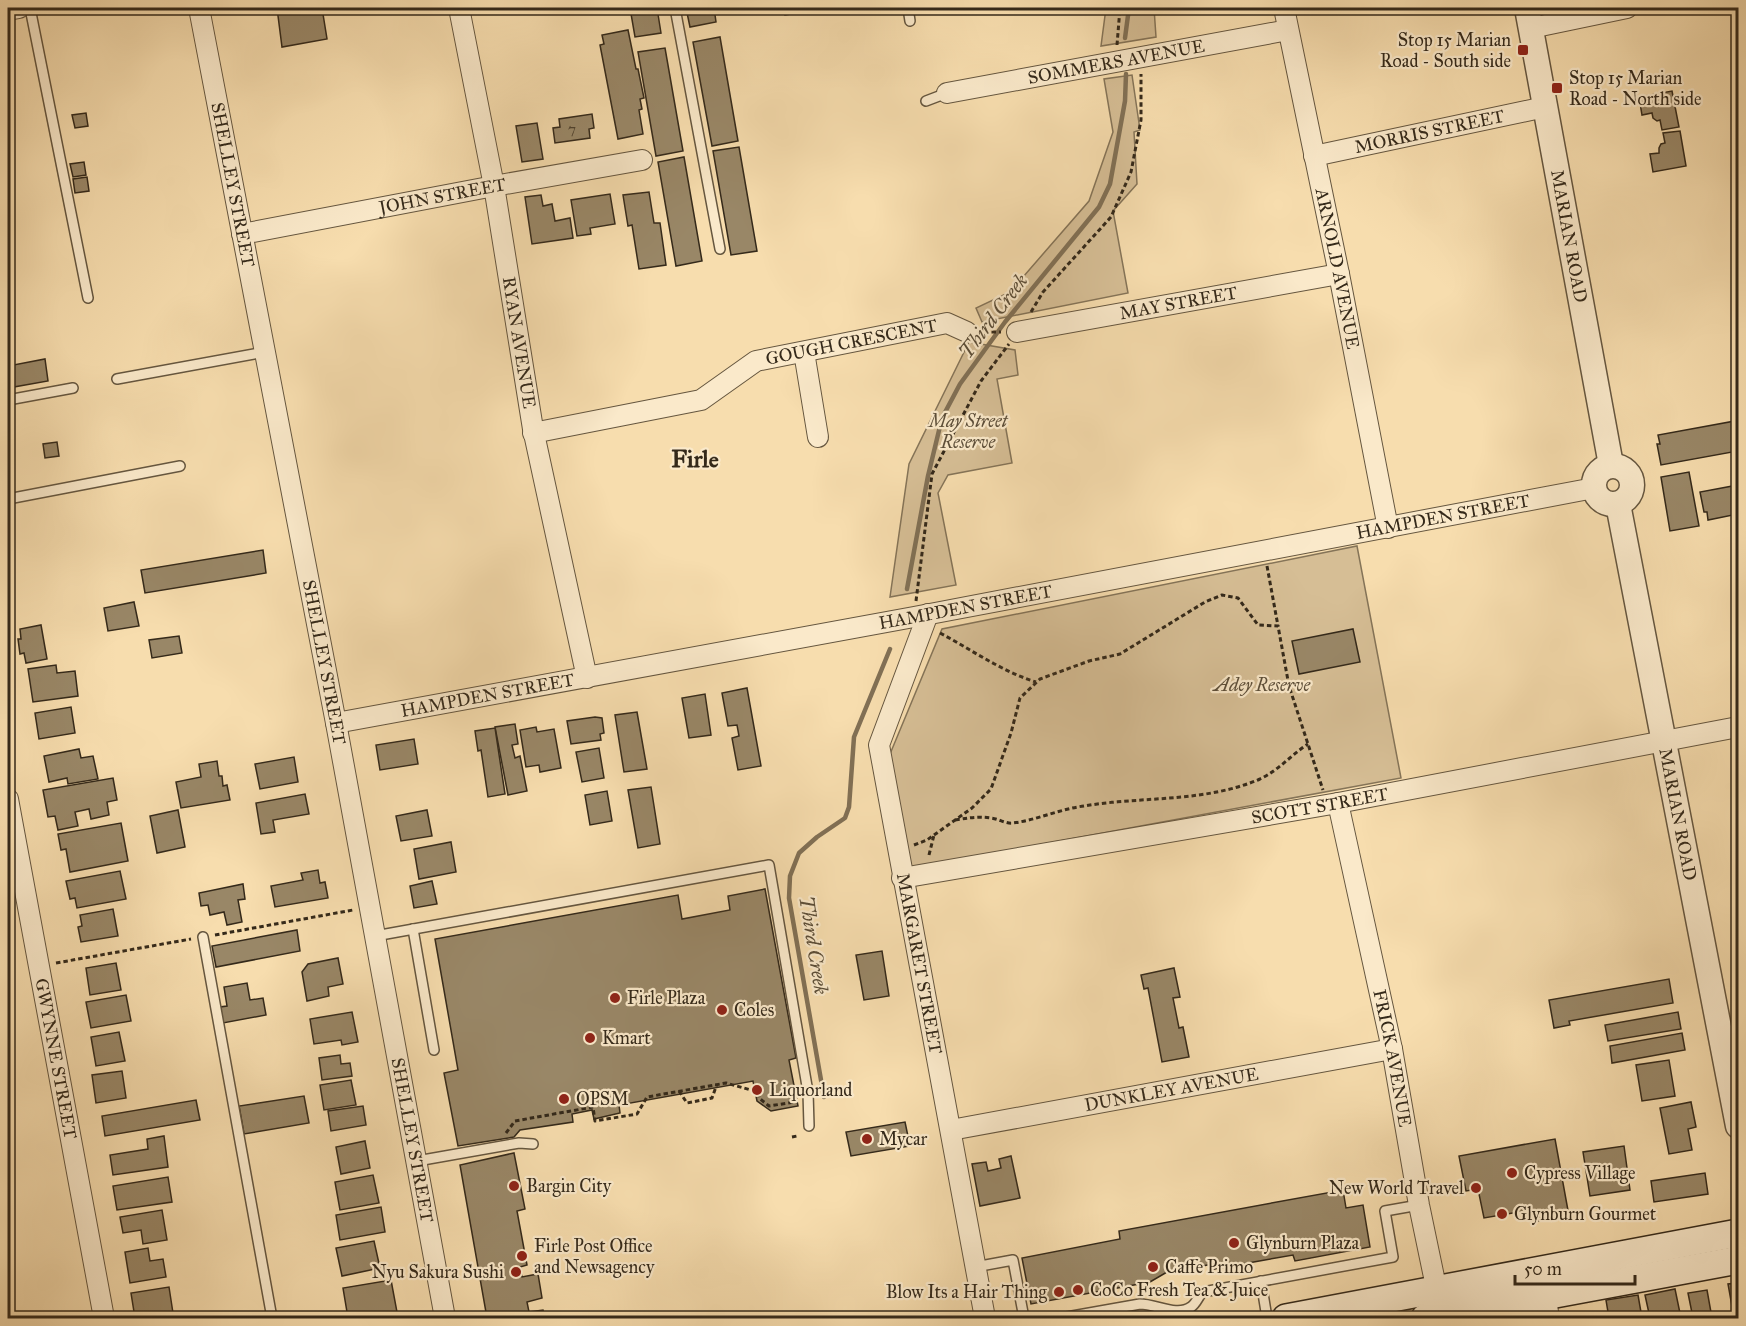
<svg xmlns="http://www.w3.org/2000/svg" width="1746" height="1326" viewBox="0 0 1746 1326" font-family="'IM FELL Great Primer',serif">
  <rect width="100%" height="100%" fill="#f7ddae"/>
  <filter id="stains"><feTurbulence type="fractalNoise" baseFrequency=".00333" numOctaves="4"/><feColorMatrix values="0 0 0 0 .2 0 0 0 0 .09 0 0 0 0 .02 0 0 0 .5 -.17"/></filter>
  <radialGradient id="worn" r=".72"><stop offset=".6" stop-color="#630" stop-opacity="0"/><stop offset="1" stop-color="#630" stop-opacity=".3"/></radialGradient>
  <g fill="#d6be95" stroke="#857458" stroke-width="1.5">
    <polygon points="1106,8 1154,8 1156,37 1101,46"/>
    <polygon points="1132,75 1140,130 1134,132 1137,184 1113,211 1128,293 982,322 976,308 1010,292 1089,201 1113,132 1104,79"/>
    <polygon points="969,342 1015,350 1018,375 997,379 1012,463 948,475 938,493 956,585 890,597 909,464"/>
    <polygon points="1357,546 1401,778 907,869 890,754 942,629"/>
  </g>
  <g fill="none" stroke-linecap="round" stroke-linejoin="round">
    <g stroke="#817055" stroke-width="4.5">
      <polyline points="1125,38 1129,8"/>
      <polyline points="907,589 928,476 942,418 960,384 1005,322 1099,207 1110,184 1125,101 1126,74"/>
      <polyline points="824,1097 789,898 790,876 799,853 817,837 845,818 849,807 854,737 890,649"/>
    </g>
  </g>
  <g fill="#998767" stroke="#34291a" stroke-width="1.5">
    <polygon points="277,8 322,8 327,39 282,47"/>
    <polygon points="630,8 657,8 661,33 635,37"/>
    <polygon points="686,8 714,8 716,22 690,27"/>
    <polygon points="784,8 833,8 785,15"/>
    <polygon points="628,30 636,69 638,69 644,98 640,99 642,109 639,110 643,134 618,139 600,45 604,44 602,35"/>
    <polygon points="720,37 738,141 712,146 693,42"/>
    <polygon points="665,48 683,151 656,156 638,52"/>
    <polygon points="1672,91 1679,127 1662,130 1660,120 1657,121 1653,118 1652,113 1642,115 1639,97"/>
    <polygon points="86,113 88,126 75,128 72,115"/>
    <polygon points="592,114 594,128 589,129 590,138 555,143 553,128 560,127 559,119"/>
    <polygon points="537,123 543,159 522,162 516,126"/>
    <polygon points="1680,131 1686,166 1653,172 1650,154 1659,153 1659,148 1661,144 1665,143 1663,133"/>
    <polygon points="739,147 757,251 731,255 713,151"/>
    <polygon points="684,157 702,261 676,266 658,162"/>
    <polygon points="84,162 86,175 73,177 70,164"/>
    <polygon points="87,177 89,191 75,193 73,179"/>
    <polygon points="649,192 654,223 660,223 666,265 639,269 632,225 628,226 623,195"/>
    <polygon points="610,194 615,224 590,228 591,234 577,236 571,200"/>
    <polygon points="541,195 543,206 552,204 555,221 570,218 573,238 532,244 525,197"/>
    <polygon points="45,359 48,381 8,388 8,366"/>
    <polygon points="1735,421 1738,451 1661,465 1657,444 1660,444 1658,435"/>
    <polygon points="57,442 59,456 45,458 43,444"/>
    <polygon points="1689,472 1699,526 1670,531 1661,477"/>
    <polygon points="1738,485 1738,514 1708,520 1707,512 1704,512 1700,492"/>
    <polygon points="263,550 266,573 145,593 141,570"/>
    <polygon points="134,602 139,626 108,631 104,608"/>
    <polygon points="41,625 47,659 26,663 24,653 20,654 18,639 21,639 20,629"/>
    <polygon points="1353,629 1360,662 1299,674 1292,641"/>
    <polygon points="179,636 182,653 152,658 149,640"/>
    <polygon points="56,665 57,673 75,671 78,696 33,702 28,669"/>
    <polygon points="747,688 761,766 738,770 732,738 739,736 737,725 728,726 722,693"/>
    <polygon points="705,694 711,735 689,738 682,698"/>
    <polygon points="71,707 75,733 39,739 35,713"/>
    <polygon points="637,712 647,769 624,772 615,715"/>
    <polygon points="595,717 602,718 604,733 600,734 601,740 571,744 567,721"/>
    <polygon points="515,724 518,744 512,745 515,758 520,756 527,791 508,795 495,727"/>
    <polygon points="536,727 537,732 554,729 561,768 540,772 539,765 526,767 520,730"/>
    <polygon points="495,728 505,794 488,797 481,750 478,751 475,731"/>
    <polygon points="414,739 418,764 380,770 376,745"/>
    <polygon points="599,748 604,778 582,782 576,752"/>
    <polygon points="79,749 81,758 93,756 98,779 68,784 67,778 49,782 44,756"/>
    <polygon points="294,757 298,782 260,789 255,764"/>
    <polygon points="217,761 219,776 222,776 223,786 227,785 230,800 181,808 176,782 201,777 199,764"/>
    <polygon points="113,778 117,800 107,802 109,815 91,819 89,809 75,812 78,826 58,830 55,816 48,817 43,790"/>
    <polygon points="651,787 660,844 638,848 628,790"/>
    <polygon points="607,791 612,821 590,825 585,795"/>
    <polygon points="305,794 309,814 273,820 275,832 261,834 256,803"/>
    <polygon points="178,810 185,847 157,853 150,816"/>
    <polygon points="427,810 432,836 401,841 396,816"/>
    <polygon points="121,823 128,861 70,872 66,849 61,850 58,834"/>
    <polygon points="451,842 456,872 419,879 414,849"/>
    <polygon points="318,870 320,883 325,882 328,898 275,907 271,886 303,880 301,873"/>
    <polygon points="120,871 126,899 77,908 75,898 70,899 66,881"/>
    <polygon points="432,881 437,904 414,908 410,886"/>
    <polygon points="243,884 245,899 238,900 242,922 227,925 224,912 210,915 208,905 201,906 199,893"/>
    <polygon points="765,889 796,1058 789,1060 798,1106 771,1111 757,1101 753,1081 619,1105 620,1113 594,1119 592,1110 572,1114 573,1122 520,1130 514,1137 458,1146 444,1073 458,1070 435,939 678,895 682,919 730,910 728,896"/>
    <polygon points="113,909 118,936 81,942 78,927 82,926 80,915"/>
    <polygon points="297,930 300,951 216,967 212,946"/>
    <polygon points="882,951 889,996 864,1000 856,955"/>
    <polygon points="338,958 343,984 328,987 329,996 307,1001 302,972 308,964"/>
    <polygon points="116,963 121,990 90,995 86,968"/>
    <polygon points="1174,968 1180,997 1173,998 1179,1028 1183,1027 1189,1057 1162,1062 1148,988 1144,989 1141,975"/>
    <polygon points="1669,979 1673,1003 1569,1021 1570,1025 1554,1028 1549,1000"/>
    <polygon points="247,983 250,1000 263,998 266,1015 223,1023 220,1007 227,1006 224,987"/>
    <polygon points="126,995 131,1021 91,1028 86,1002"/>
    <polygon points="352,1012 358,1042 342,1045 341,1040 314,1044 310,1019"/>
    <polygon points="1678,1012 1681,1029 1608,1041 1605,1025"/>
    <polygon points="119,1032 125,1061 96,1066 91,1037"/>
    <polygon points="1682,1033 1685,1050 1612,1063 1610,1046"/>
    <polygon points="340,1055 341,1064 350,1063 352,1076 322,1080 319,1058"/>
    <polygon points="1669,1060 1675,1096 1642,1101 1636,1065"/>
    <polygon points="122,1071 126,1098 96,1103 92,1075"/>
    <polygon points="351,1080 356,1105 324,1110 320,1085"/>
    <polygon points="304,1096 309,1123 244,1134 239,1106"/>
    <polygon points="196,1100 200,1120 105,1136 102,1116"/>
    <polygon points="1691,1102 1696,1127 1688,1129 1692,1150 1669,1154 1660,1108"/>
    <polygon points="363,1106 366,1125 331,1131 328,1111"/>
    <polygon points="905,1122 910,1146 851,1156 846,1132"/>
    <polygon points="164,1136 168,1167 113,1175 110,1155 148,1149 147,1139"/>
    <polygon points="1555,1139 1569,1216 1532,1222 1530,1210 1484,1218 1478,1189 1466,1191 1459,1156"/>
    <polygon points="365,1141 370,1168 341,1174 336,1147"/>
    <polygon points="1624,1146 1630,1190 1590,1196 1583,1152"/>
    <polygon points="514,1153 525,1209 517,1211 527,1265 520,1267 522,1277 538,1274 542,1298 527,1302 529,1312 543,1310 545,1318 487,1318 460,1165"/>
    <polygon points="1011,1156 1020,1198 980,1206 972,1164 986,1162 988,1171 1001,1168 999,1159"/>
    <polygon points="1705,1173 1708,1194 1654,1202 1651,1181"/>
    <polygon points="373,1175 379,1203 340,1210 335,1182"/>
    <polygon points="168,1177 172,1202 117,1210 113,1186"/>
    <polygon points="1343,1190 1346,1208 1363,1205 1370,1247 1295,1261 1293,1255 1214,1269 1214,1264 1196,1267 1167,1272 1150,1282 1031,1304 1022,1258 1120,1239 1119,1231"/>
    <polygon points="381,1207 385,1232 340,1240 336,1215"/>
    <polygon points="162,1210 167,1240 143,1244 141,1230 123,1233 120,1217"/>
    <polygon points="374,1241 380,1268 342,1276 336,1248"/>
    <polygon points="148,1248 150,1261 163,1259 166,1277 130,1283 125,1252"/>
    <polygon points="391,1280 397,1312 348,1318 343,1288"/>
    <polygon points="1738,1283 1738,1311 1733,1312 1728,1284"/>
    <polygon points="169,1287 173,1313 135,1318 131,1293"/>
    <polygon points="1675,1289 1681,1318 1650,1318 1645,1295"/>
    <polygon points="1707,1290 1712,1318 1693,1318 1688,1293"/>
    <polygon points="1638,1295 1642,1318 1609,1318 1606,1300"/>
  </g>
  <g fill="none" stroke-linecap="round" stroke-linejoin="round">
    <g stroke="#65563f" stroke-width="12">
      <g id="service">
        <polyline points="30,8 88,298"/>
        <polyline points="675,8 720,249"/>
        <polyline points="908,8 910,21"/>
        <polyline points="926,101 947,93"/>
        <polyline points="117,379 265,352"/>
        <polyline points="8,400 73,388"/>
        <polyline points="8,499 180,466"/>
        <polyline points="413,929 434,1050"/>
        <polyline points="375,936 769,865 808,1092 809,1126"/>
        <polyline points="203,937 272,1318"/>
        <polyline points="417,1161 519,1143 533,1144"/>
        <polyline points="975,1267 1013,1260 1024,1318"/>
        <polyline points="1261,1281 1267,1318"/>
        <path d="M1061 1318 1140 1304C1156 1304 1177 1317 1191 1307 1197 1303 1198 1296 1203 1292L1393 1257 1385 1211 1419 1205"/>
      </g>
    </g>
    <g stroke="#65563f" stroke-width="22">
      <g id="minor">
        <path id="s1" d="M199 8 336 723 445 1318"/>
        <path id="s2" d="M459 8 494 186 533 429 587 678"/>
        <path id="s3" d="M1284 8 1339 274 1388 528"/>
        <polyline points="8,10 19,8"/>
        <polyline points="1531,28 1627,8"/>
        <path id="s4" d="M947 93 1288 30"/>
        <path id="s5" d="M1314 156 1545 107"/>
        <path id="s6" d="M242 234 494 186 642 160"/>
        <path id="s7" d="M1017 332 1339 274"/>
        <polyline points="804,352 818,437"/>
        <path id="s8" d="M533 433 701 400 756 361 947 323 967 332"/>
        <path id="s9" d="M928 614 879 745 985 1318"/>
        <path id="s10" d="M336 723 914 617 1594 488"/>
        <path id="s11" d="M8 799 104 1318"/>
        <path id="s12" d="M1338 803 1392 1049 1419 1205 1439 1301"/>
        <path id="s13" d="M902 878 1338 803 1738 727"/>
        <path id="s14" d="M951 1130 1392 1049"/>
        <polyline points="1543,1282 1549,1318"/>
      </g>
    </g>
    <g stroke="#65563f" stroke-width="27">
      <g id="tertiary">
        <path id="s15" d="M1527 8 1611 465"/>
        <circle cx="1613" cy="485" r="19"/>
        <path id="s16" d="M1618 504 1738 1126"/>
      </g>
    </g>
    <g stroke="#34291a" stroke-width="30">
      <g id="secondary">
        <polyline points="1286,1318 1738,1233"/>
        <polyline points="1425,1318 1738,1260"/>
      </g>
    </g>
    <g stroke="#34291a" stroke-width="3" stroke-dasharray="4.5 3" stroke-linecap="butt">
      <polyline points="1117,45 1120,8"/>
      <polyline points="1031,312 1043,292 1111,217 1131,172 1141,120 1141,74"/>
      <polyline points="984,332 1001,332"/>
      <polyline points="1267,566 1278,626"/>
      <polyline points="916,601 932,474 981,381 1009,344"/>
      <path d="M940 633C972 650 1001 671 1036 682"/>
      <path d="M955 820C968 818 978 816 991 818 999 819 1006 824 1013 823 1037 820 1060 809 1084 806 1143 796 1204 803 1260 779 1279 770 1291 755 1308 744"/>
      <polyline points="914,845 927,840 972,808 991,789 1011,733 1020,698 1040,679 1089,661 1120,654 1205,602 1222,595 1238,598 1258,625 1278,626 1289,686 1323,790"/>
      <polyline points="929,855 934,835"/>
      <polyline points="215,935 353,910"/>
      <polyline points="56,963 191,939"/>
      <polyline points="679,1091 687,1103 712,1098 717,1084"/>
      <polyline points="506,1133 515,1121 593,1107 595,1121 637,1114 647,1097 726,1083 758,1092 759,1098 769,1106 795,1102"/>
      <polyline points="792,1137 797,1136"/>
    </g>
    <use href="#service" stroke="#fae9ca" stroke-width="9"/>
    <use href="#minor" stroke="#fae9ca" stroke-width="20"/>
    <use href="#tertiary" stroke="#fae9ca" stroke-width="24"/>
    <use href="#secondary" stroke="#fae9ca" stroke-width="27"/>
  </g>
  <g fill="#8f2418" stroke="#fae9ca" stroke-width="2">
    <rect x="1517" y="44" width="12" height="12" rx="3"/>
    <rect x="1551" y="82" width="12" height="12" rx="3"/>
    <circle cx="615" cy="998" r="6"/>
    <circle cx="722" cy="1010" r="6"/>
    <circle cx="590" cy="1038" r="6"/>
    <circle cx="757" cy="1090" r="6"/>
    <circle cx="564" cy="1099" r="6"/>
    <circle cx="867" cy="1139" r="6"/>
    <circle cx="1512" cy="1173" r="6"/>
    <circle cx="514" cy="1186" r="6"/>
    <circle cx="1476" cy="1188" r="6"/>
    <circle cx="1502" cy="1214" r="6"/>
    <circle cx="1234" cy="1243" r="6"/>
    <circle cx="522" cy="1256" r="6"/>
    <circle cx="1153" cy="1267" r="6"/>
    <circle cx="516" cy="1272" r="6"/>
    <circle cx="1078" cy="1290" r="6"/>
    <circle cx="1059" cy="1292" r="6"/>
  </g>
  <g text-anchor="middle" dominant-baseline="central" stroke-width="4.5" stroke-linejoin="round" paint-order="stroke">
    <g font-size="15" fill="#4d402d">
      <text x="572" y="129">7</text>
    </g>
    <g font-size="18" fill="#34291a" stroke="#fae9ca" text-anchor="start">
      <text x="1511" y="40" text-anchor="end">Stop 15 Marian<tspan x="1511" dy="21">Road - South side</tspan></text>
      <text x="1569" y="78">Stop 15 Marian<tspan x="1569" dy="21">Road - North side</tspan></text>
      <text x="627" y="998">Firle Plaza</text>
      <text x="734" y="1010">Coles</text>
      <text x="602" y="1038">Kmart</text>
      <text x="769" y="1090">Liquorland</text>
      <text x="576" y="1099">OPSM</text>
      <text x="879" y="1139">Mycar</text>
      <text x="1524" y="1173">Cypress Village</text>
      <text x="526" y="1186">Bargin City</text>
      <text x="1464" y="1188" text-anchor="end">New World Travel</text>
      <text x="1514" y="1214">Glynburn Gourmet</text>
      <text x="1246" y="1243">Glynburn Plaza</text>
      <text x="534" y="1246">Firle Post Office<tspan x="534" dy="21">and Newsagency</tspan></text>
      <text x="1165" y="1267">Caffe Primo</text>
      <text x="504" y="1272" text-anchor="end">Nyu Sakura Sushi</text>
      <text x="1090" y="1290">CoCo Fresh Tea &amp; Juice</text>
      <text x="1047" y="1292" text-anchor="end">Blow Its a Hair Thing</text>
    </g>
    <g font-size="18" fill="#34291a" stroke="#fae9ca">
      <text stroke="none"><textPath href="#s4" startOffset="172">SOMMERS AVENUE</textPath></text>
      <text stroke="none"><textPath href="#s5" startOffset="118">MORRIS STREET</textPath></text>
      <text stroke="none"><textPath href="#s1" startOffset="180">SHELLEY STREET</textPath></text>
      <text stroke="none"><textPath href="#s6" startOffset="204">JOHN STREET</textPath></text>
      <text stroke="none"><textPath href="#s15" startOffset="232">MARIAN ROAD</textPath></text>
      <text stroke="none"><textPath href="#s3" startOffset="266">ARNOLD AVENUE</textPath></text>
      <text stroke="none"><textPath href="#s7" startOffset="164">MAY STREET</textPath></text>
      <text stroke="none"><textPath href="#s8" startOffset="336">GOUGH CRESCENT</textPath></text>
      <text stroke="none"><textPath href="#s2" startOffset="340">RYAN AVENUE</textPath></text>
      <text stroke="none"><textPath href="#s10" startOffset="1126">HAMPDEN STREET</textPath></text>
      <text stroke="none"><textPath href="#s10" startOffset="640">HAMPDEN STREET</textPath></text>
      <text stroke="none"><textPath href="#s1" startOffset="666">SHELLEY STREET</textPath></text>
      <text stroke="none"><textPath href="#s10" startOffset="154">HAMPDEN STREET</textPath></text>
      <text stroke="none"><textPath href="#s13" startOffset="424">SCOTT STREET</textPath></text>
      <text stroke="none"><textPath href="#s16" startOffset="316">MARIAN ROAD</textPath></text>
      <text stroke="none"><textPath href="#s9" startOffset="362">MARGARET STREET</textPath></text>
      <text stroke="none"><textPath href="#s11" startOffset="264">GWYNNE STREET</textPath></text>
      <text stroke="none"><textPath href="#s12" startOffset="261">FRICK AVENUE</textPath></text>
      <text stroke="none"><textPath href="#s14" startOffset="224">DUNKLEY AVENUE</textPath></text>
      <text stroke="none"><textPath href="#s1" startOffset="1152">SHELLEY STREET</textPath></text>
    </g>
    <g font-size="18" font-style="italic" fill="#5c4e39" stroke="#fae9ca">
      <text x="968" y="421">May Street<tspan x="968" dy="21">Reserve</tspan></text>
      <text x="1262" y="685">Adey Reserve</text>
    </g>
    <g font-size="20" font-style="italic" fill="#5b4d37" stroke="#fae9ca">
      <text transform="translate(993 316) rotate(-53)">Third Creek</text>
      <text transform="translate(814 945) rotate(81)">Third Creek</text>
    </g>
    <g font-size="24" font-weight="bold" fill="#34291a" stroke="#fae9ca">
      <text x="695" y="459">Firle</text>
    </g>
  </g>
  <rect width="1746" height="1326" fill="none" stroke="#f7ddae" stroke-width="30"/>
  <rect x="9" y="9" width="1728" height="1308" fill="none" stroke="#34291a" stroke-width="3"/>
  <rect x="15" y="15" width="1716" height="1296" fill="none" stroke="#34291a" stroke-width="1.5"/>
  <path d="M1515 1275v9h120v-9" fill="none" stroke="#34291a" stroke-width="3"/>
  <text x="1524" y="1275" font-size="18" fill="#34291a" stroke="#fae9ca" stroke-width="4.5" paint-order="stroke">50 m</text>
  <rect width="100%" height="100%" filter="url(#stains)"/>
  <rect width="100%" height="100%" fill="url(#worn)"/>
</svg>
